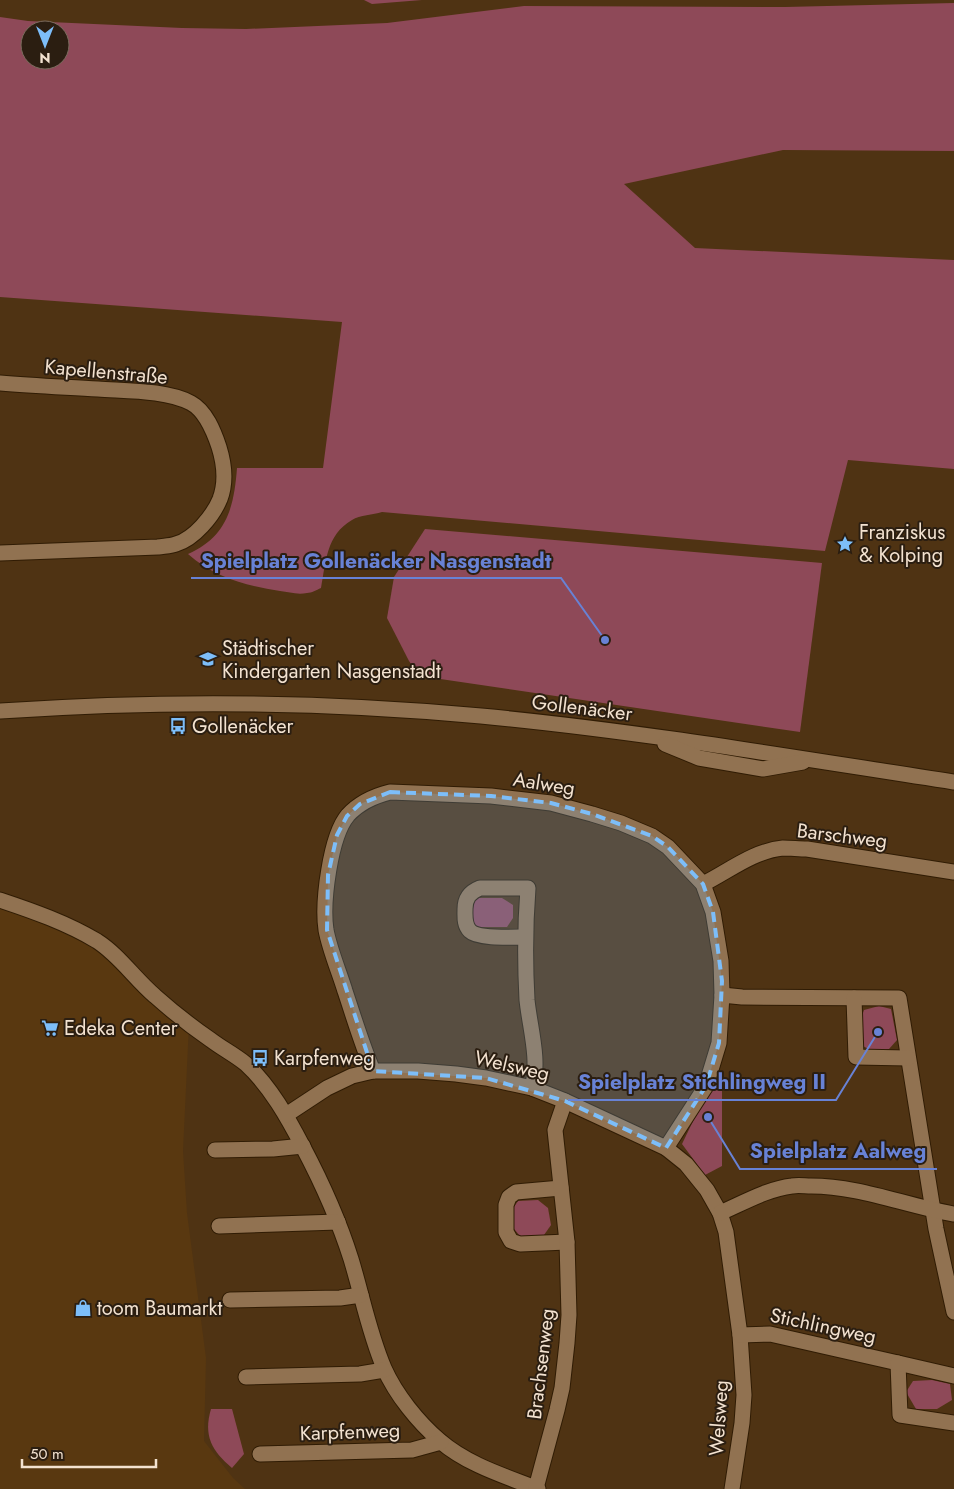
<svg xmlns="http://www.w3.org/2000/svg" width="954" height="1489" viewBox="0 0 954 1489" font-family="Jost,sans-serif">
  <rect width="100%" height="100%" fill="#4f3313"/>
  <polygon fill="#593810" points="0,900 75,929 189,1024 183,1151 187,1213 206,1358 204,1441 233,1478 245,1489 0,1489"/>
  <g fill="#8e4958" fill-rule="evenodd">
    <polygon points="364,0 422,0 372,4"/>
    <path d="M954 3V151L783 150 624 184 695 248 954 260V469L848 460 825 551 382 512C373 515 360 515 352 520 326 535 326 562 321 588 316 590 312 593 307 593 297 595 289 592 280 591 246 586 214 577 188 554 227 537 234 507 237 468H323L342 322 0 297V17L28 21 182 28 246 29 387 23 524 6 785 7ZM30 30H60V60H30Z"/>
    <polygon points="425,529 822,563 800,732 420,676 409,661 387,618 394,577"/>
    <polygon points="476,898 502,898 513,905 513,918 507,927 473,927 472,909"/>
    <polygon points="879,1006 891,1009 897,1040 889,1049 874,1052 863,1046 859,1025 864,1010"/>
    <polygon points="709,1088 722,1090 722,1166 705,1175 682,1144"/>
    <path d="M538 1200 548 1208 551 1225 544 1235 520 1236C507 1222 507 1217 518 1201Z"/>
    <polygon points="932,1380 950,1384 952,1400 937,1409 916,1409 906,1392 913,1381"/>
    <path d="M211 1409H232L244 1454 232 1468C212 1451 203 1436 211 1409Z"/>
  </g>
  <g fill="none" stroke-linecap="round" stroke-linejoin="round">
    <g stroke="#301c04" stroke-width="17">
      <g id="minor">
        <path d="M0 383C33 386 65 387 98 389 126 391 167 390 191 403 206 411 214 432 219 447 224 463 226 483 220 499 213 516 194 539 176 544 171 546 164 546 158 547L0 553"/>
        <path d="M703 884C729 871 753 851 783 848 791 848 799 849 807 849L954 872"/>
        <path d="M0 900C33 911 67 923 97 941 119 955 135 979 155 996 173 1012 192 1027 211 1040 223 1049 235 1055 246 1064 270 1086 288 1118 303 1147 322 1183 339 1221 351 1259 362 1295 369 1333 384 1368 396 1395 418 1422 440 1441 468 1465 505 1476 538 1489"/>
        <path d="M524 937C513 937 478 939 470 931 464 925 465 917 465 909 465 898 470 892 480 888H528C525 926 525 963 527 1000 530 1029 540 1060 532 1088"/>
        <polyline points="722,995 742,997 899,998 936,1229 954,1312"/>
        <polyline points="854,998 856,1057 908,1058"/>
        <path d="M373 1071C362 1045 354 1018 345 991 339 971 330 951 326 930 322 903 330 836 348 815 359 803 374 796 390 792L491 796 551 803 592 814 621 823 652 836 668 847 703 884 713 912 721 961 722 995 719 1043 706 1086 666 1148"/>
        <polyline points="286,1115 327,1088 352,1076 373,1071 418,1071 456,1074 486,1078 532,1088 565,1101 666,1148 686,1164 707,1190 720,1213 726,1232 740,1335 744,1395 742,1423 732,1489"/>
        <polyline points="215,1150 273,1149 303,1146"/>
        <polyline points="561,1188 516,1192 509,1197 506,1205 506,1232 511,1241 520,1244 567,1242"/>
        <path d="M720 1213C743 1203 767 1189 792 1186 798 1185 805 1186 811 1186 860 1186 906 1206 954 1214"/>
        <polyline points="219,1226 338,1222"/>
        <polyline points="230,1300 340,1298 361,1295"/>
        <polyline points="740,1335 770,1334 898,1363 900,1415 954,1423"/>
        <polyline points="898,1363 954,1376"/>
        <polyline points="246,1377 360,1374 384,1370"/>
        <polyline points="260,1454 412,1450 441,1442"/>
        <polyline points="536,1488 557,1410 562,1388 567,1343 569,1315 567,1242 555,1130 565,1101"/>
      </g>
    </g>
    <g stroke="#301c04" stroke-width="17">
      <g id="tertiary">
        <path d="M0 711C161 700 321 701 481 716 640 731 797 758 954 782"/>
        <polyline points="665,744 699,758 763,769 803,762"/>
      </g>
    </g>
    <use href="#minor" stroke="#917251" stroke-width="15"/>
    <use href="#tertiary" stroke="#917251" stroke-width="15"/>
  </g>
  <path fill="#7dbef9" fill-opacity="0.2" stroke="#7dbef9" stroke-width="4" stroke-dasharray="10 6" stroke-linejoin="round" d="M390 792 491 796 551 803 592 814 652 836 668 847 703 884 713 912 722 981 719 1043 706 1086 666 1148 565 1101 486 1078 373 1071 327 930 328 875 337 835 347 816 360 804Z"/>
  <defs>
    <g id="sight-bare" transform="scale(1.35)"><path d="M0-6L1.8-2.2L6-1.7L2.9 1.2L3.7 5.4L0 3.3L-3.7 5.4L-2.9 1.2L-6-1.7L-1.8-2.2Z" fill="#7dbef9" stroke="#2b1e11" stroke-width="2.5" paint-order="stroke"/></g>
    <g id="school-bare" transform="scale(1.35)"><path d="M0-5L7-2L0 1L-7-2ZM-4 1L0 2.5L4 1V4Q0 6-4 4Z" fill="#7dbef9" stroke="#2b1e11" stroke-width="2.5" paint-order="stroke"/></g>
    <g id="bus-bare" transform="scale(1.35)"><path d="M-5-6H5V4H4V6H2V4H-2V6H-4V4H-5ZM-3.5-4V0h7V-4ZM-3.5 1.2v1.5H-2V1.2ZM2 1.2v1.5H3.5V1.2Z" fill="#7dbef9" stroke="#2b1e11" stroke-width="2.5" paint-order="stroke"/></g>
    <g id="supermarket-bare" transform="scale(1.35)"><path d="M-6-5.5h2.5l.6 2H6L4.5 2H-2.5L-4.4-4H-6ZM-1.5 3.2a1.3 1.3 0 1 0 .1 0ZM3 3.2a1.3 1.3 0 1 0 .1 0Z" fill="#7dbef9" stroke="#2b1e11" stroke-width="2.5" paint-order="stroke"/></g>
    <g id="shop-bare" transform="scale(1.35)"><path d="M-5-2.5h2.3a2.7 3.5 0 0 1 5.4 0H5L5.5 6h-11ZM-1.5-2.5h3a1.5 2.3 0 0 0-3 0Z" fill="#7dbef9" stroke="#2b1e11" stroke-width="2.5" paint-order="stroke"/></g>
  </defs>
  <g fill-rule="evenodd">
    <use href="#sight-bare" x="845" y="544"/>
    <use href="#school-bare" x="208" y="659"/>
    <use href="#bus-bare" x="178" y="726"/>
    <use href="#supermarket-bare" x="50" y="1028"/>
    <use href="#bus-bare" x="260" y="1058"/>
    <use href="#shop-bare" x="83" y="1308"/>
  </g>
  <g text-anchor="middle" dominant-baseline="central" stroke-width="4" stroke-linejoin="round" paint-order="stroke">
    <g font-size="20" fill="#f3e2d0" stroke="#2b1e11">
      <text transform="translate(106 372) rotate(5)">Kapellenstraße</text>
      <text transform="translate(582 708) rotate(7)">Gollenäcker</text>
      <text transform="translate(544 784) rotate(9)">Aalweg</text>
      <text transform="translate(842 836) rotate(7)">Barschweg</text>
      <text transform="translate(512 1066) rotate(13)">Welsweg</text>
      <text transform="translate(823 1326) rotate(12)">Stichlingweg</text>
      <text transform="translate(541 1364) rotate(-83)">Brachsenweg</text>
      <text transform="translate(719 1418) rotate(-86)">Welsweg</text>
      <text transform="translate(350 1432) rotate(-2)">Karpfenweg</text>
    </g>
    <g font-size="20" fill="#f3e2d0" stroke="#2b1e11" text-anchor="start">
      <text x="859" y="532">Franziskus<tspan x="859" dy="23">&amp; Kolping</tspan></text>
      <text x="222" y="648">Städtischer<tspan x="222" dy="23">Kindergarten Nasgenstadt</tspan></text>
      <text x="192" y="726">Gollenäcker</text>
      <text x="64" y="1028">Edeka Center</text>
      <text x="274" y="1058">Karpfenweg</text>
      <text x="97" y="1308">toom Baumarkt</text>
    </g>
  </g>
  <path fill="none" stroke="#6882d5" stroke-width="2" d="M605 640L561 578H191M878 1032L836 1100H568M708 1117L740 1169H937"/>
  <g fill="#6882d5" stroke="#2b1e11" stroke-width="2">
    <circle cx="605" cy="640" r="5"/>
    <circle cx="878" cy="1032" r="5"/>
    <circle cx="708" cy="1117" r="5"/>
  </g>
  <g font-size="21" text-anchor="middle" font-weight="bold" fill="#6882d5" stroke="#2b1e11" stroke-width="4" stroke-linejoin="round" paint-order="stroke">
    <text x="376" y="568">Spielplatz Gollenäcker Nasgenstadt</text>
    <text x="702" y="1089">Spielplatz Stichlingweg II</text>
    <text x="838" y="1158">Spielplatz Aalweg</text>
  </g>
  <g transform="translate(45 45) rotate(180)"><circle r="24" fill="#2b1e11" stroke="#7b6c5d"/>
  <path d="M0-4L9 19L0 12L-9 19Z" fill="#7dbef9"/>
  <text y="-8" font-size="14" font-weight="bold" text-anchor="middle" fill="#f3e2d0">N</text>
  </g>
  <path d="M22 1459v8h134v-8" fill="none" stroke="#f3e2d0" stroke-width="2.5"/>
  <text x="30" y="1459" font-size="15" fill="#f3e2d0" stroke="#2b1e11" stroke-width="4" paint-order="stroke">50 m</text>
</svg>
